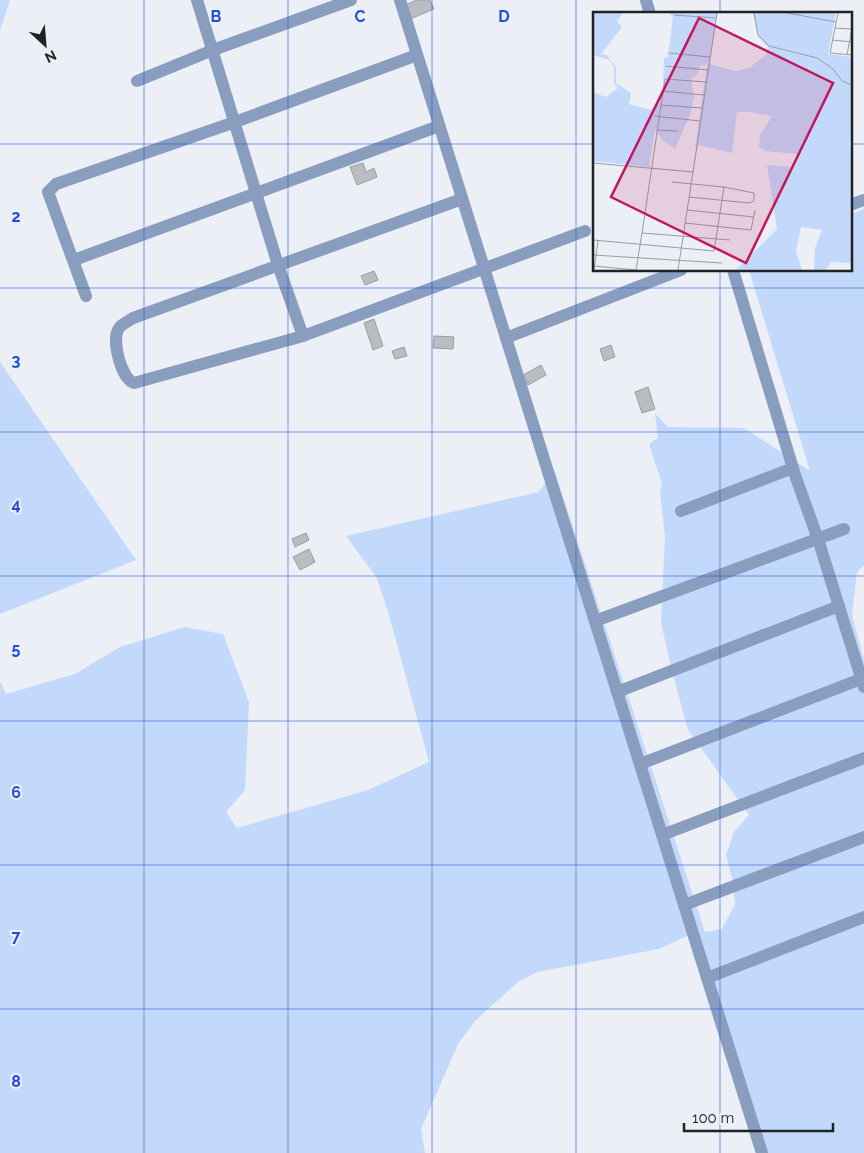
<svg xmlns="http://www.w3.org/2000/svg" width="864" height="1153" viewBox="0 0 864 1153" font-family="Raleway,sans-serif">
  <rect width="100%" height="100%" fill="#eceff5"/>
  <g fill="#c3d9fb">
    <polygon points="0,0 10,0 0,30"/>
    <polygon points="864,209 864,565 857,572 852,615 864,660 864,1153 756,1153 689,935 659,949 537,972 519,981 475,1021 458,1044 421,1129 425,1153 0,1153 0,681 6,694 75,674 120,647 185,627 223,634 249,702 245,790 226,812 237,828 368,790 429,762 389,615 377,578 346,536 539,492 554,469 705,932 722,929 735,904 733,882 726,855 734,832 749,815 688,730 674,679 661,623 665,537 660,492 662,484 649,444 658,438 655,413 668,427 744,428 810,471 749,270 850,270 850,214"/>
    <polygon points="0,362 136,560 0,614"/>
  </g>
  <g fill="#b9bdc2" stroke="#999ca1">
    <polygon points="417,0 430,0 434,9 410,19 405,5"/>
    <polygon points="363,163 366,172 374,168 377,177 357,185 350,167"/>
    <polygon points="374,271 378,280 365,285 361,276"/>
    <polygon points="374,319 383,346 373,350 364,323"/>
    <polygon points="434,336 454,337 453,349 433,348"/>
    <polygon points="611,345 615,357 604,361 600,349"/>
    <polygon points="404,347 407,356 395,359 392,351"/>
    <polygon points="541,365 546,375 528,385 523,375"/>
    <polygon points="648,387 655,409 642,413 635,392"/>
    <polygon points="306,533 309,540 295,547 292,539"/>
    <polygon points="309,549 315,562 300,570 293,557"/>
  </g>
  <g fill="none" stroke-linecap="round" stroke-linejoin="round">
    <g stroke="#899dbe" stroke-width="12">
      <polyline points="197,0 278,265 303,336 585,231"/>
      <polyline points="400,0 506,338 681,270"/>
      <polyline points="646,0 650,14"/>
      <polyline points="137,81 213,50 351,0"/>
      <polyline points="850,205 864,200"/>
      <polyline points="74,260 439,126"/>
      <polyline points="733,270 795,475 818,539 864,687"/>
      <polyline points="86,296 48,192 56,184 235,122 417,55"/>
      <path d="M303 336 134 383C121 378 111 340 119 328 122 324 129 321 133 318L462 199"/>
      <polyline points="506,338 762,1153"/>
      <polyline points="681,511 793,468"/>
      <polyline points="595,621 844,529"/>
      <polyline points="617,692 839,606"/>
      <polyline points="640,764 861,679"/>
      <polyline points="662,835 864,758"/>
      <polyline points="684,905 864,837"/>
      <polyline points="707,978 864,917"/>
    </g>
  </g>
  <path fill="none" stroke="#1d4ed8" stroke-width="1" stroke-opacity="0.55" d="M144 0V1153M288 0V1153M432 0V1153M576 0V1153M720 0V14M0 144H594M850 144H864M720 270V1153M0 288H864M0 432H864M0 576H864M0 721H864M0 865H864M0 1009H864"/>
  <g transform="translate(593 12)">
    <rect width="259" height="259" fill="#eceff5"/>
    <path d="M0 1H30L24 9 29 15 8 42 14 43 23 55V71L38 81 36 92 57 98 67 90 70 73 71 46 75 45 80 5 76 1H124L116 52 143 59 156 56 173 43 175 35 165 24 160 1H243L235 42 259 45V251L238 250 233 258H221L222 236 229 218 208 215 203 239 209 258H143L184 217 174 153 201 155 204 142 172 139 166 135 167 123 179 104 155 100H144L139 141 106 133 102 136 114 52 107 54 105 62 98 67 101 85 97 103 82 137 69 128 62 117 56 155 0 149V80L13 85 25 76 21 71V55L17 48 0 43Z" fill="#c3d9fb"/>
    <path fill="none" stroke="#9b9da1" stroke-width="1" d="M161 1 165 23 176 34 224 46 240 57 249 69 259 73M194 1 243 10M245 1 237 41 259 43M81 3 123 6M242 16 258 17M239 28 259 30M75 41 117 45M254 43 259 16M73 54 115 58M70 79 111 83M68 93 109 96M61 104 107 109M65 118 85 119M0 151 100 160 85 258M100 160 124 1M96 185 156 191 161 189V181L131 175M94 198 161 205M92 211 158 218 162 198M49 221 72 67 113 70M0 228 121 239 131 175 79 170M0 243 129 251M1 254 43 258M1 258 5 229M43 258 49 221 137 228"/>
    <path fill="#c2185b" fill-opacity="0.15" stroke="#c2185b" stroke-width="2.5" d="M106 6 240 71 153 251 18 185Z"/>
    <rect width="259" height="259" fill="none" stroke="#212224" stroke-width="2.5"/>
  </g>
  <g font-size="16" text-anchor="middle" font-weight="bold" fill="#1d4ed8" stroke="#eceff5" stroke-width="4" stroke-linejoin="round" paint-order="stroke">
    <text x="216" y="22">B</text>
    <text x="360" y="22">C</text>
    <text x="504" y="22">D</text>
    <text x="16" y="222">2</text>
    <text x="16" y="366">3</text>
    <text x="16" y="510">4</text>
    <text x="16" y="654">5</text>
    <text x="16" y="798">6</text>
    <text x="16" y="942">7</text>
    <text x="16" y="1087">8</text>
  </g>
  <g transform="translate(45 45) rotate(154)" stroke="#eceff5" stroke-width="4" paint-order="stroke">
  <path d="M0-4L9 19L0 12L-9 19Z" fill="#212224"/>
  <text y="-8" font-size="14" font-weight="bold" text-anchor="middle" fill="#212224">N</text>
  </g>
  <path d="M684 1123v8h149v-8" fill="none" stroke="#212224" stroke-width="2.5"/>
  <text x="692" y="1123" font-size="15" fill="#212224" stroke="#eceff5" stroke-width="4" paint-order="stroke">100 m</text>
</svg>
